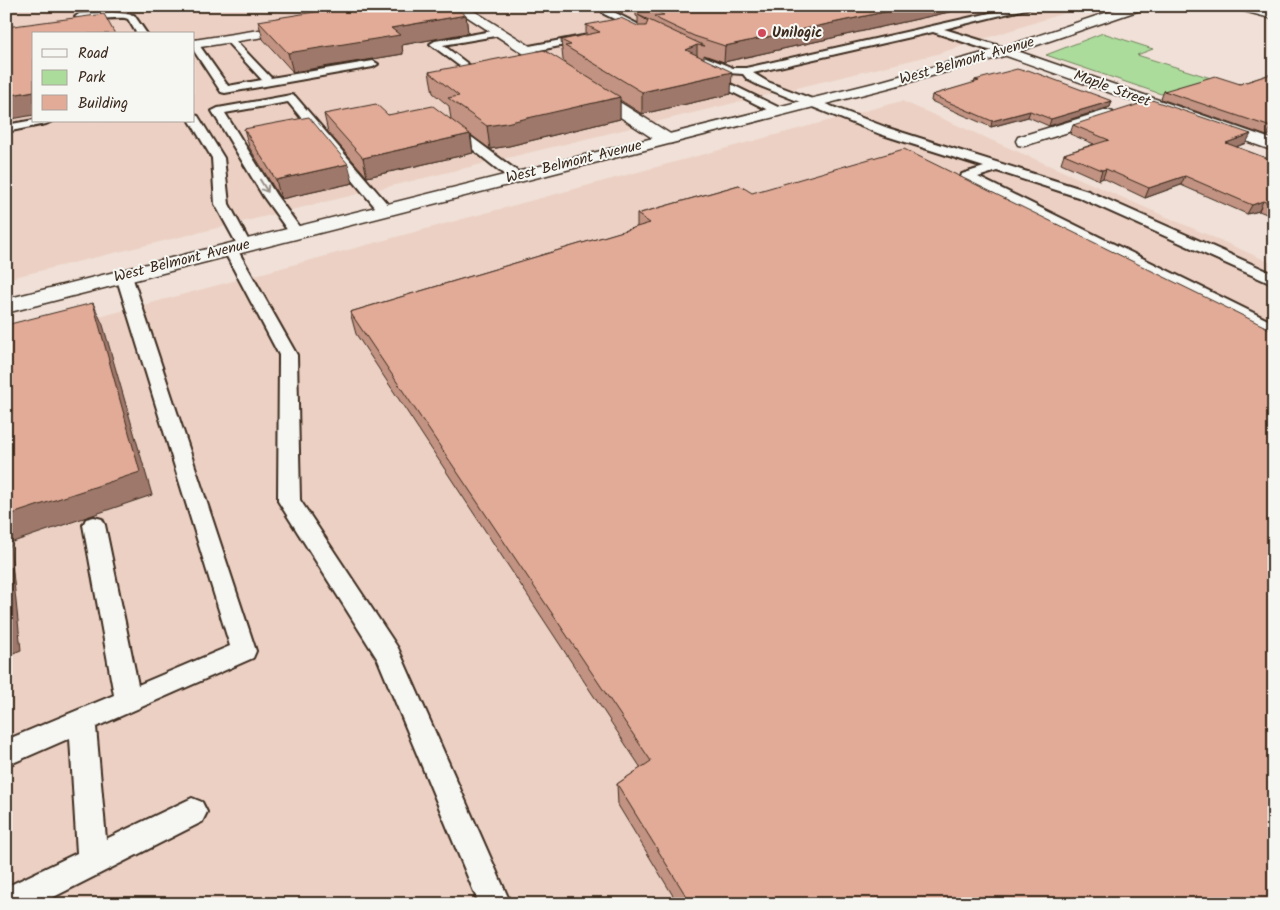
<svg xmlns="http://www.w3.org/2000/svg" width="1280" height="910" viewBox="0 0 1280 910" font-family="Kalam,sans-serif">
  <rect width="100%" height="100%" fill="#f0e0d7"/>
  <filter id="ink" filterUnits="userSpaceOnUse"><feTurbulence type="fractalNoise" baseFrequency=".02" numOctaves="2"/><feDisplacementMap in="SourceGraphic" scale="10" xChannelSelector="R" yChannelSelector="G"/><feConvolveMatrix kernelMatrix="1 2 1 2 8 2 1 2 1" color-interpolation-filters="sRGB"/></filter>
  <g filter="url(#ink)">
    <g fill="#ecd0c4" fill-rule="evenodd">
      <path d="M6 6H1086L937 54 6 279ZM34 34H194V121H34Z"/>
      <polygon points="902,101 1274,264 1274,904 6,904 6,342"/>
    </g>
    <polygon fill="#abdc9c" stroke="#73835d" points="1103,33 1153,49 1137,55 1214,79 1161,94 1046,55"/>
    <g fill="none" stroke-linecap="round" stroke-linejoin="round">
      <g stroke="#3b2a1e" stroke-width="4">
        <g id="lane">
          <polygon points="599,6 608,6 610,10 651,31 646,34 643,33 604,14"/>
          <polygon points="1021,6 1038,6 944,29 1009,49 1011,51 1006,54 985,49 933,32 753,73 768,82 888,128 1088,191 1274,274 1274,285 1078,197 997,171 978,177 1274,323 1274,335 962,180 961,177 962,174 984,167 880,134 760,86 748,80 743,74 728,73 696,58 701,55 733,68 746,68"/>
          <path d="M112 12 134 15 147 34H137L128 19 125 18C113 17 81 22 75 17L79 14Z"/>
          <polygon points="498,30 501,31 501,35 443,45 485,77 486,79 481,82 430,44 435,41"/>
          <polygon points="588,35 593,38 591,40 524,53 519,50 524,47"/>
          <polygon points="229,36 232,37 271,78 373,61 378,64 373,67 225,93 221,92 194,51 194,41 197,42 228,86 262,80 226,41 224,39"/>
          <polygon points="708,73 782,109 784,111 782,113 774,113 704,78 703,76"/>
          <polygon points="291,95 295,96 390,207 392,210 390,213 380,213 288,102 225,113 276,195 303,232 301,235 291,235 263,196 212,111 218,108"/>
          <polygon points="194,115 198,116 224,158 229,204 251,245 249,248 239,248 215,204 212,158 190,121 194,121"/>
          <polygon points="34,120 52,121 46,124 6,132 6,125"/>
          <polygon points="450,122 454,124 521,174 522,177 521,180 511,180 446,128 444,126 446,124"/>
          <polygon points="230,245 235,246 237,249 297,355 300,500 398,648 511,904 479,904 378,660 278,501 279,355 223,249 225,246"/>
          <polygon points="124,271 129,273 132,276 256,651 253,658 96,727 106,839 192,798 202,802 207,812 202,822 40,904 6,904 6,887 77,853 70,738 6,766 6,740 114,695 83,525 86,519 94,517 102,519 105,525 138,685 230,646 116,276 119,273"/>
        </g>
      </g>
      <g stroke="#3b2a1e" stroke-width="3">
        <g id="street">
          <polygon points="451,6 466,6 672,135 674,139 672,143 660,143"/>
          <polygon points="1234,6 1255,6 1274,11 1274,19 1236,9"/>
          <polygon points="298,24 302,25 304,28 302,31 194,48 194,40"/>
          <polygon points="1006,47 1274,140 1274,151 1001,54 999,51 1001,48"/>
          <polygon points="1107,110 1113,112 1115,115 1113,118 1024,146 1018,145 1016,141 1018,137"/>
        </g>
      </g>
      <g stroke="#3b2a1e" stroke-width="3">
        <polygon id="secondary" points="1126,6 1145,6 1143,9 1011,54 888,88 6,313 6,299 878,82 1001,48"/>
      </g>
      <use href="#lane" fill="#f6f6f2" fill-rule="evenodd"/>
      <use href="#street" fill="#f6f6f2" fill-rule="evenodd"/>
      <use href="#secondary" fill="#f6f6f2" fill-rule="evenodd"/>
    </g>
    <g fill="#c29382" stroke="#3b2a1e">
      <polygon points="636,6 976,6 724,62 704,55 704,59 731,94 642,114 620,100 620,119 509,146 490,149 471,135 473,153 367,177 328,132 324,114 388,115 451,119 449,106 433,93 429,72 566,63 566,62 563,60 561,40 586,35 586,25 638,26 638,17 636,16"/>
      <polygon points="466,15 468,33 402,45 403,54 293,72 263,39 258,21"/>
      <polygon points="1274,73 1274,133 1267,136 1161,99 1164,91 1240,84"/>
      <polygon points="975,80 1112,101 1110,107 1049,126 1028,117 991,127 931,101 932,95 974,83"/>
      <polygon points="1073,125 1246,143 1236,147 1274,161 1274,217 1259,211 1247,214 1181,185 1145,198 1103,178 1099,180 1061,163 1064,154 1094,144 1070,134"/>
      <polygon points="244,129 353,183 281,199 249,147"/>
      <polygon points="739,185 1274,904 678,904 618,805 617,784 641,768 356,334 350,312 637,227 637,214"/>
    </g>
    <g fill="#9e786a" stroke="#3b2a1e">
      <polygon points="912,6 976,6 724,62 725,46"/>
      <polygon points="466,15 468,33 402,45 403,54 293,72 288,53 391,28"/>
      <polygon points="697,45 697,65 686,50"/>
      <polygon points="732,72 731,94 642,114 642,92"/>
      <polygon points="34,91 34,115 6,120 6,96"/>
      <polygon points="620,97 620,119 509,146 490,149 487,126"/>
      <polygon points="1112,101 1110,107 1049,126 1051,119"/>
      <polygon points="1030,111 1028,117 991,127 992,121"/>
      <polygon points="1274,126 1274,133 1267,136 1271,127"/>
      <polygon points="470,134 473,153 367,177 363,158"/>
      <polygon points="1251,134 1246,143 1222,152 1226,143"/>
      <polygon points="348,164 353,183 281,199 276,180"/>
      <polygon points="1106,169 1103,178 1099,180 1102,170"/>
      <polygon points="1185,176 1181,185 1145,198 1149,188"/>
      <polygon points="1263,201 1259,211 1247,214 1252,205"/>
      <polygon points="93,303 103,325 152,495 10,543 21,650 6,656 6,516"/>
    </g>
    <g fill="#e1ab97" stroke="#3b2a1e">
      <polygon points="352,6 452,6 466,15 391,28 400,35 288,53 258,21"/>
      <polygon points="646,6 912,6 725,46 694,36 660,20 654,16 664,15"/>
      <polygon points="104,14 115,34 34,34 34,91 6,96 6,27"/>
      <polygon points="638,15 705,46 697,45 686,50 732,72 642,92 565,46 571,45 561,40 600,32 586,25 621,18 638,26 646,26 648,21"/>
      <polygon points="544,50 620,97 506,123 487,126 448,98 459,96 429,72"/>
      <polygon points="1017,69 1024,71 1028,70 1112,101 1051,119 1030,111 992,121 932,95 979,81 975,80"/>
      <polygon points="1274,73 1274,126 1271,127 1164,91 1215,76 1240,84"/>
      <polygon points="1152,100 1251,134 1226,143 1274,161 1274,205 1263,201 1252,205 1185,176 1149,188 1106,169 1102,170 1064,154 1109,140 1073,125"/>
      <polygon points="376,104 388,115 433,106 470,134 363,158 324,114"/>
      <polygon points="309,117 348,164 276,180 244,129"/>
      <polygon points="904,149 1274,331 1274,904 691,904 617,784 651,761 350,312 650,223 637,214 739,185 752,193"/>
      <polygon points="93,303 140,472 6,516 6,325"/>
    </g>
    <defs><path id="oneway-shaft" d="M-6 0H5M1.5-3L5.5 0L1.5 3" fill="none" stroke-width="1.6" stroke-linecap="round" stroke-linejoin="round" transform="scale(1.25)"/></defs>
    <use stroke="#989088" href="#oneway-shaft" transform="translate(264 186) rotate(58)"/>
  </g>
  <circle fill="#d1495b" stroke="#f6f6f2" stroke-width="2" cx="762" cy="33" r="5"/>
  <g text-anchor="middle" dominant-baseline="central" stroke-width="4" stroke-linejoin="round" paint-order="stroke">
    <g font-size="15" font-weight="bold" fill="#3b2a1e" stroke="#f6f6f2" text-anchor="start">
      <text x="772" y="33">Unilogic</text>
    </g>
    <g font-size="15" fill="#3b2a1e" stroke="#f6f6f2">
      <text transform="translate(967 61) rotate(-16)">West Belmont Avenue</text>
      <text transform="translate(1112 89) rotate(20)">Maple Street</text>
      <text transform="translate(574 162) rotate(-14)">West Belmont Avenue</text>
      <text transform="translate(182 261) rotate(-14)">West Belmont Avenue</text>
    </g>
  </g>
  <rect width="1280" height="910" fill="none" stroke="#f6f6f2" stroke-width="25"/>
  <rect x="12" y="12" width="1255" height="885" fill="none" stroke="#3b2a1e" stroke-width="2" filter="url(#ink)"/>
  <rect x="32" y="32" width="162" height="90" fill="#f6f6f2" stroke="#aba49d"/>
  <rect x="42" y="49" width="25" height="8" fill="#f6f6f2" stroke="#aba49d"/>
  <text x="78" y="58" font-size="15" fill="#3b2a1e">Road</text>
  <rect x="42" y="70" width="25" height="15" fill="#abdc9c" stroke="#aba49d"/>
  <text x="78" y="82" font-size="15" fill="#3b2a1e">Park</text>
  <rect x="42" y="95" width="25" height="15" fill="#e1ab97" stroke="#aba49d"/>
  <text x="78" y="108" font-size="15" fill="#3b2a1e">Building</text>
</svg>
